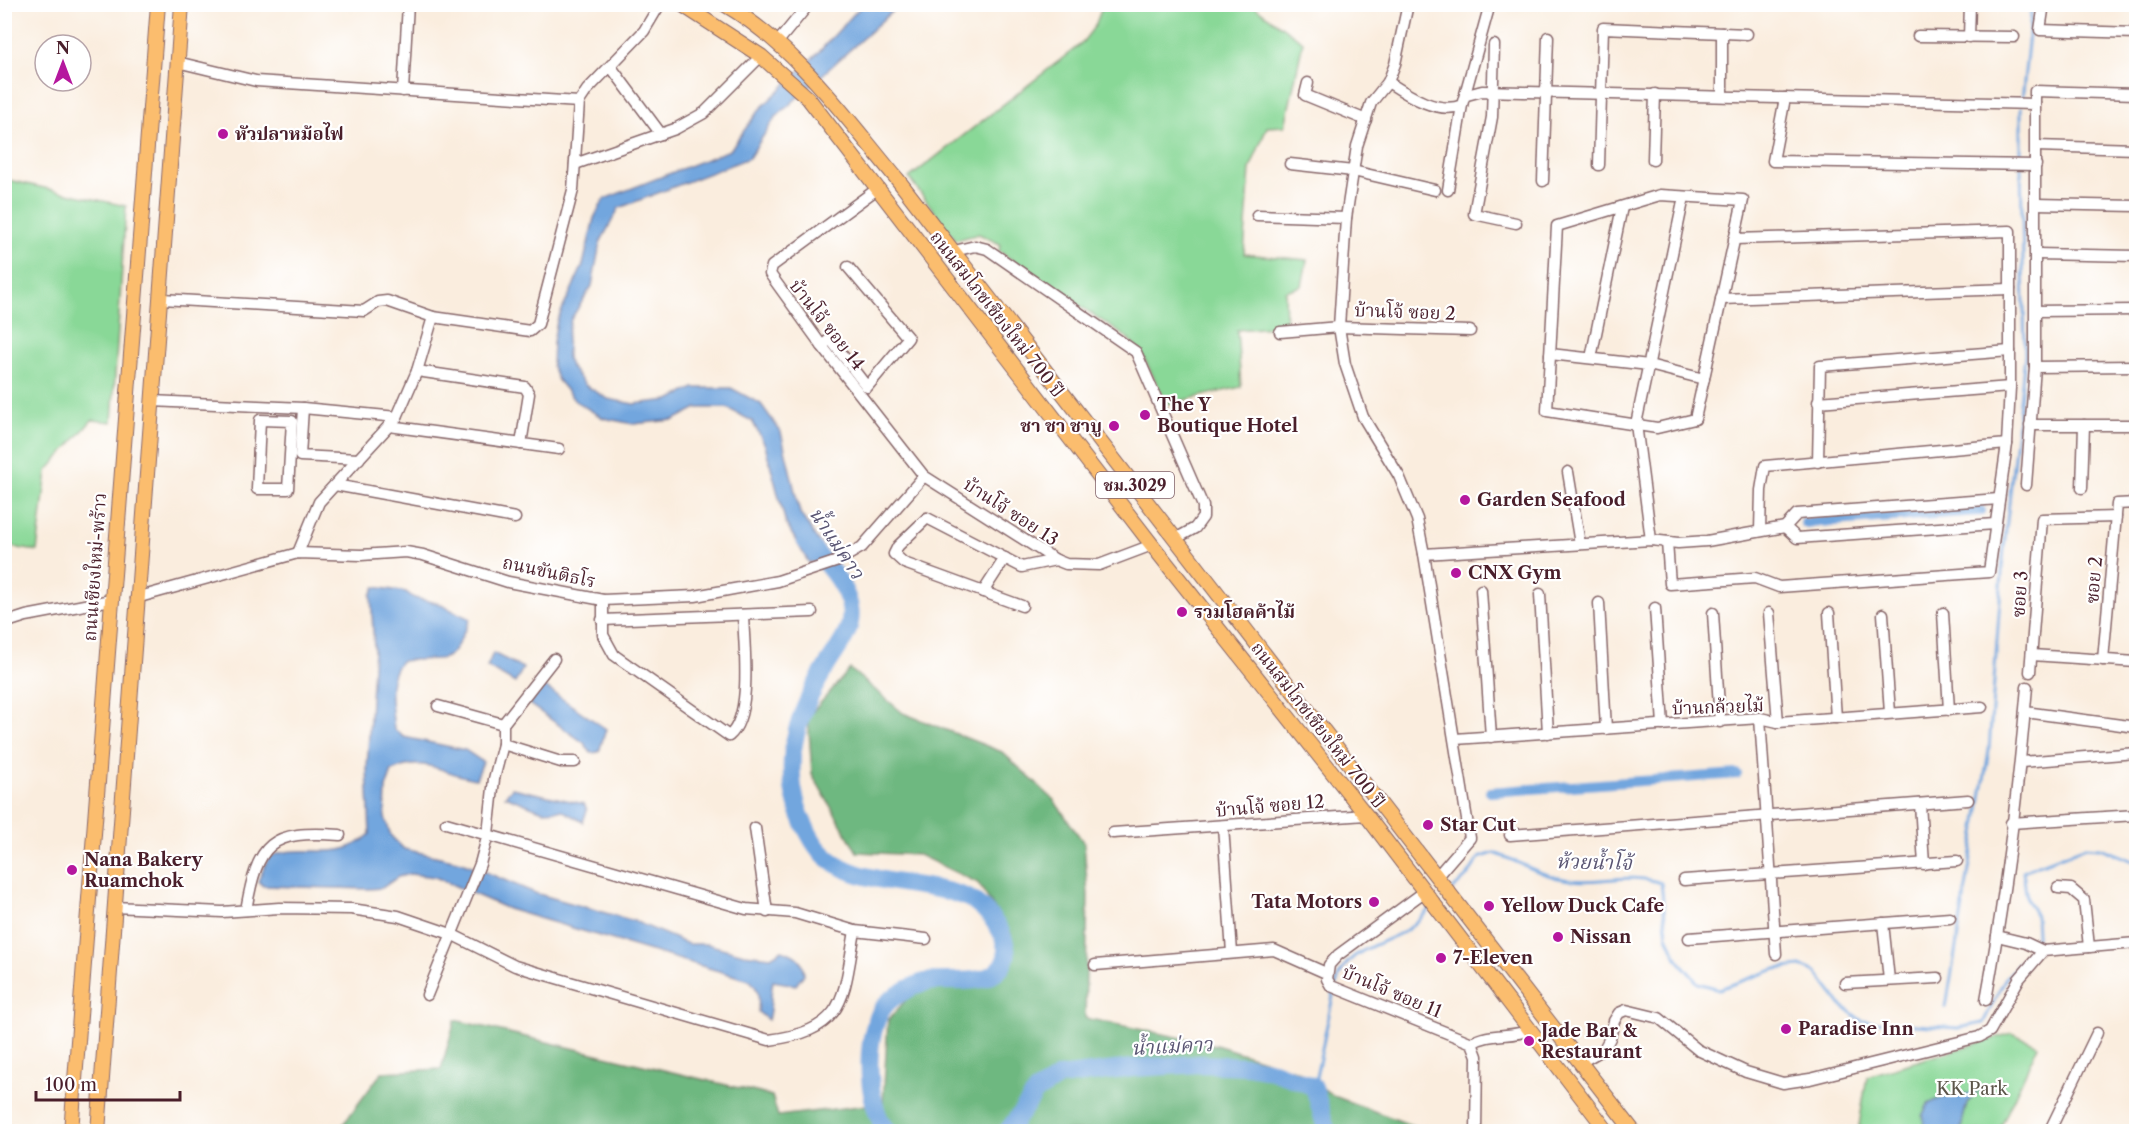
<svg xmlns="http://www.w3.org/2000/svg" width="2141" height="1136" viewBox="0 0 2141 1136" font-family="'Libre Caslon Text','Noto Serif Thai',serif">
  <rect width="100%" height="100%" fill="#fff"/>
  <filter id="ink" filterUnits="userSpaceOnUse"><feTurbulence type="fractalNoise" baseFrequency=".0167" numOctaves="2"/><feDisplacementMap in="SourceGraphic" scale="12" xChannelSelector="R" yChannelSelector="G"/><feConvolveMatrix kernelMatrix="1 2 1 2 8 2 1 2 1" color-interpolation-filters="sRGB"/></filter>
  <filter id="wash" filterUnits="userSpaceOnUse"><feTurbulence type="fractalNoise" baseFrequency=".008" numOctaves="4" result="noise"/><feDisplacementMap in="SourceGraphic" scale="24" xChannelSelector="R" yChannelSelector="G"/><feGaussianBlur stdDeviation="1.35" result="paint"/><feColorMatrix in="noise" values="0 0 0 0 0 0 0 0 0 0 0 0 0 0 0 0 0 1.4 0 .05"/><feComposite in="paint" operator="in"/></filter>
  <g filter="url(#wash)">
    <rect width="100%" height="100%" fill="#faedde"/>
    <g fill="#89d897" stroke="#6a7c61" stroke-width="1.5">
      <polygon points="1103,5 1252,5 1303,42 1285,126 1267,127 1250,169 1244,254 1307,260 1302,286 1285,291 1286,326 1237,330 1241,387 1167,404 1140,350 1126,337 999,251 1000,244 979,234 956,240 909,178 1082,43 1095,26"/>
      <polygon points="4,179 126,206 112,422 92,420 47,471 37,551 5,546"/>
      <polygon points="2012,1033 2038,1045 1999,1131 1858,1132 1867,1076"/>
    </g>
    <polygon fill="#6eb880" stroke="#5c6c56" stroke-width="1.5" points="850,669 903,713 1002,752 1053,799 1084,843 1088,895 1085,1018 1216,1045 1298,1071 1334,1096 1427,1131 338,1131 382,1072 441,1069 455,1020 772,1096 778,1116 883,1103 888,1020 913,992 938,986 985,985 1011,965 1011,934 978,883 919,855 857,852 812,774 808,717"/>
    <g fill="#72a6de" stroke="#5e6284" stroke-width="1.5">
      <polygon points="863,4 903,5 898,6 775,118 749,158 619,208 600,243 592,286 571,319 567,337 567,358 570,366 585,385 608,399 634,404 669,400 694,388 731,388 761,404 781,432 800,513 827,555 809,563 786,524 765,445 752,421 727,408 697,408 674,420 633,424 603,418 575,401 557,379 552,366 553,342 557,321 583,265 594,218 604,199 730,150 759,110 816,55"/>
      <path d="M375 587 406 592 414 598 437 603 470 619C447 670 452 656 401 661 385 679 392 706 394 729L404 737 465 750 483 762 476 779C446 776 425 754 392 771L386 788 385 817 391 836 404 849 462 862 535 893 634 921 688 944H707L744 954 771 957 782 950C797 955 802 959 804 974L796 985 773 981C770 995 772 1006 768 1020L758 1012C759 999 760 988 749 980L508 909 435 877 410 874 398 877 382 888 369 889 263 886 258 881 269 857C303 841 339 865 370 834L367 768 374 649 371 595Z"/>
      <polygon points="493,653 523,668 515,683 487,667"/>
      <polygon points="542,685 606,729 599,752 591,753 584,743 529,704"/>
      <polygon points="512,788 584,804 587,810 583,822 562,810 543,811 505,796"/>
      <polygon points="1978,1092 1967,1103 1960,1131 1927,1131 1922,1116 1928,1104 1941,1098"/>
    </g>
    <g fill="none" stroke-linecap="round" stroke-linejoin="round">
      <g stroke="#72a6de" stroke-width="3">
        <polyline points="2022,101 2032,4"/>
        <polyline points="2021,161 2021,108"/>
        <path d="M1453 889 1468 875 1479 858 1494 853C1521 862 1540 876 1569 880 1601 884 1629 872 1661 883L1667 936 1678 960 1698 983 1719 989 1776 969 1801 966 1816 972 1842 1006 1862 1021 1958 1028 1983 1023 2005 979 2026 956 2037 935 2036 916 2027 900 2023 871 2086 847 2100 848 2136 862"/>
        <path d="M1336 985C1345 950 1375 947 1403 932 1414 926 1423 915 1432 907"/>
        <polyline points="1946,1007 1989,750 2003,558 2025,355 2021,167"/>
        <polyline points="1314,1087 1334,991"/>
      </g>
      <g stroke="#72a6de" stroke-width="10">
        <polyline points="1805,523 1981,511"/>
        <polyline points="1490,792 1737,774"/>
      </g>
      <g stroke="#72a6de" stroke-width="18">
        <path d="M805 540C821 559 845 581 850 607 854 630 839 646 828 664 791 722 776 780 813 841 843 890 919 878 966 897 980 903 990 915 998 927 1003 934 1008 950 1006 957 998 990 950 978 926 982 915 984 902 992 893 998 861 1019 864 1106 888 1132"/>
        <polyline points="1007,1132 1036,1092 1059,1077 1132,1068 1200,1064 1248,1066 1274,1071 1314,1087 1327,1132"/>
      </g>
    </g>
  </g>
  <g filter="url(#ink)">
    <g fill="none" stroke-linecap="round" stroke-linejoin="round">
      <g stroke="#88676a" stroke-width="13">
        <g id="minor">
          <polyline points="1408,4 1395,64 1388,82 1371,103 1357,146 1346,218 1339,327 1345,364 1363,417 1399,476 1417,519 1424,554 1470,838 1438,875"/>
          <polyline points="2044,4 2040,30 2136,33"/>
          <polyline points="1918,36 2014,37"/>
          <polyline points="1969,37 1970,4"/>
          <polyline points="777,43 809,4"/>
          <polyline points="1494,45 1492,117 1474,214 1516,223"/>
          <polyline points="177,62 256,81 579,102"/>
          <polyline points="611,67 661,134"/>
          <path d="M1388 82C1408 95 1438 115 1462 105L1490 4"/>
          <polyline points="1308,83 1305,95 1366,120"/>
          <polyline points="403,91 408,4"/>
          <polyline points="1467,95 1482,91 2035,104 2035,367 2026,485"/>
          <polyline points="1722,96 1722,33"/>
          <polyline points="1785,98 1773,161 2036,165"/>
          <polyline points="2035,104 2035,91 2136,94"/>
          <polyline points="2036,146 2136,149"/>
          <polyline points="1653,160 1655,94"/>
          <polyline points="575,164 675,129 704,113 761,56"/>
          <polyline points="1290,164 1353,171 1435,190"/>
          <polyline points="1599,165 1603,28 1747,34"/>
          <polyline points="1543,181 1548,37"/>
          <polyline points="877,189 772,266 770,274 822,346 924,476 1056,560 1066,564 1099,565 1152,545"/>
          <polyline points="1448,190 1462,105"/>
          <polygon points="1660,195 1743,200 1695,419 1657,428 1547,411 1557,226"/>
          <polyline points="2036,204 2136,206"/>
          <polyline points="1257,215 1346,218"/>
          <polyline points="954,251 975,246 987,249 1136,352 1203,506 1203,517 1195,528 1177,538"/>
          <polyline points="2036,254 2136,256"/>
          <polyline points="162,299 364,311 378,302 387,301 433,317 530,331 538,324 573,190 579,102 587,90 644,31 660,4"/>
          <polyline points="1721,299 2010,289"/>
          <polyline points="2036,311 2136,310"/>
          <polyline points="1280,332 1339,327 1470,331"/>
          <polyline points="822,346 830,339 867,387 908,338 848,267"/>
          <polyline points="1550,354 1649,365 1704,379"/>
          <polyline points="1591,358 1622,207"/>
          <polyline points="2035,367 2136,366"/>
          <polyline points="417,371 525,387 529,394 521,444"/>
          <polyline points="152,401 303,408 397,417"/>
          <polyline points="1818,402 2010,387"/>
          <polyline points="303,408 300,456 359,459"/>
          <polygon points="260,420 292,421 288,489 257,489"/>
          <polyline points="2030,425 2136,425"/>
          <polyline points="389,426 559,449"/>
          <polyline points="1818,462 1820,366 2010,351"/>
          <polyline points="1568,472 1580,544"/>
          <polyline points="335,485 515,518"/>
          <polyline points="2082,488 2084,425"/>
          <polyline points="1785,527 1797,538 1995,524"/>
          <polyline points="1760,531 1761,490 1765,466 2007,444"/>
          <polyline points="1651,540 1636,424 1684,197"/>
          <polyline points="1667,542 1670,584 1755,578 1779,587 1989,572 2007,444 2010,387 2010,231 1734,239"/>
          <polyline points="298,553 319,502 397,417 417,371 433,317"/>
          <polyline points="1424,554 1651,540 1678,543 1707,541 1785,527 1797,514 1999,499"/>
          <polyline points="1481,590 1491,737"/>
          <polyline points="983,592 1005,558"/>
          <polyline points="1540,594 1548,733"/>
          <polyline points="136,598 298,553 361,555 406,552 423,555 508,582 603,600 695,596 778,581 838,561 862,547 924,476"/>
          <path d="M603 600V635L614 655 729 736C753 716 744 646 743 615"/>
          <polyline points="1599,603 1606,729"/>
          <polyline points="1022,606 904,563 894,554 898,546 927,518 1022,567 1056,560"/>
          <polyline points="1655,608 1663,725"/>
          <polyline points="1713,613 1720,722"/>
          <polyline points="1769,613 1778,722"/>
          <polyline points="1829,613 1836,718"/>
          <polyline points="1943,613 1949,710"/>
          <polyline points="1883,614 1890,713"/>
          <polyline points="602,620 812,612"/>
          <polyline points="4,623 26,616 111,600"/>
          <polyline points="2032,655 2136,662"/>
          <polyline points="2103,660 2117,504 2136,503"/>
          <polyline points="2030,672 2042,519 2116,517"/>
          <polyline points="438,706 503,724"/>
          <polyline points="2025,712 2136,727"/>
          <polyline points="1760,718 1776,954"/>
          <polyline points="1455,739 1760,718 1778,722 1982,707"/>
          <polyline points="503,744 561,762 575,762"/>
          <polyline points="2021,762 2136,753"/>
          <polyline points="1920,804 1924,864"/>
          <polyline points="446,823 746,909 795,913 855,931 926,939"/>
          <polyline points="2011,823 2136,815"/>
          <polyline points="1223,826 1232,953"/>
          <polyline points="755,828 767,912"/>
          <polyline points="1113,833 1366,815"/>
          <polyline points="1510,835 1968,800"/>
          <polyline points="1684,880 1957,861"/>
          <polyline points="2058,888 2071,889 2084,900 2089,947"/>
          <polyline points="1424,892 1338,955 1329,965 1327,979 1331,986 1472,1043"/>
          <path d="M114 907 222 912 279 908 351 909 398 916 451 934 515 966 769 1040C847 1030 843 998 855 931"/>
          <path d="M246 910C258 842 270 830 340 835"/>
          <polyline points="1883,923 1889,980"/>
          <polyline points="1997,936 2026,943 2043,951"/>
          <polyline points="1689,938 1950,918"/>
          <polyline points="1095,965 1274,950 1326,973"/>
          <polyline points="1845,983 1938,978"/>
          <polyline points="427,995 480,864 488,834 494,779 503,744 503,724 554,659"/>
          <path d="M1986 1000C2005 897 2018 791 2027 687"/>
          <polyline points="1472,1043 1477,1056 1476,1132"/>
          <path d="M1472 1043C1489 1032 1511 1038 1530 1030"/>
          <polyline points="1581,1062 1604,1049 1610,1038 1614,1021 1619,1013 1626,1010 1659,1018 1698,1050 1746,1072 1783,1083 1810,1079 1979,1037 1990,1031 2019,979 2043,951 2136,943"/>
          <polyline points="2049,1132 2097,1033"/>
        </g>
      </g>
      <g stroke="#88676a" stroke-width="16">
        <g id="major">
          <polyline points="681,4 761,56 808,98 1152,545 1366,815 1608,1132"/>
          <path d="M724 4C796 46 846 118 898 180L1634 1132"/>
          <polyline points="71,1132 158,4"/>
          <polyline points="98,1132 182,4"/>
        </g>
      </g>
      <use href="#minor" stroke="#fff" stroke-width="10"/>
      <use href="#major" stroke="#fbbd6e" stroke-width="14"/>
    </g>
  </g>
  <g fill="#b5179e" stroke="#fff" stroke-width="2">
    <circle cx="223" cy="134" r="6"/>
    <circle cx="1145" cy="415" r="6"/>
    <circle cx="1114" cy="426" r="6"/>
    <circle cx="1465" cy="500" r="6"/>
    <circle cx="1456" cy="573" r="6"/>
    <circle cx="1182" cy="612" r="6"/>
    <circle cx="1428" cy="825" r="6"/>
    <circle cx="72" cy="870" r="6"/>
    <circle cx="1374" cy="902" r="6"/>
    <circle cx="1489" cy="906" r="6"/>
    <circle cx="1558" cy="937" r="6"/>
    <circle cx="1441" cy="958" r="6"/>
    <circle cx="1786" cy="1029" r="6"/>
    <circle cx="1529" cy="1041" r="6"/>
  </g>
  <g text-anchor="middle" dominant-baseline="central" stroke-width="4.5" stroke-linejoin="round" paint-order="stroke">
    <rect fill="#fff" stroke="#80626b" stroke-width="1.5" x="1096" y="472" width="78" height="26" rx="4.5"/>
    <g font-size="16" font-weight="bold" fill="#4a1f2b">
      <text x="1135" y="485">ชม.3029</text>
    </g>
    <g font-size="18" font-weight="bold" fill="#4a1f2b" stroke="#fff" text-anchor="start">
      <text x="235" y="134">หัวปลาหม้อไฟ</text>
      <text x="1157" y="405">The Y<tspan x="1157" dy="21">Boutique Hotel</tspan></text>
      <text x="1102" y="426" text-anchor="end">ชา ชา ชาบู</text>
      <text x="1477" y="500">Garden Seafood</text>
      <text x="1468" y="573">CNX Gym</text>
      <text x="1194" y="612">รวมโฮคค้าไม้</text>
      <text x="1440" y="825">Star Cut</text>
      <text x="84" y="860">Nana Bakery<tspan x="84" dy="21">Ruamchok</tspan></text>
      <text x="1362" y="902" text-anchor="end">Tata Motors</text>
      <text x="1501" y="906">Yellow Duck Cafe</text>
      <text x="1570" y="937">Nissan</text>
      <text x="1453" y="958">7-Eleven</text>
      <text x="1798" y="1029">Paradise Inn</text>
      <text x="1541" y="1031">Jade Bar &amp;<tspan x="1541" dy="21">Restaurant</tspan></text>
    </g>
    <g font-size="18" fill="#4a1f2b" stroke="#fff">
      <text transform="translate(1405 312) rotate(2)">บ้านโจ้ ซอย 2</text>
      <text transform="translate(997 314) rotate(52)">ถนนสมโภชเชียงใหม่ 700 ปี</text>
      <text transform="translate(827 325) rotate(52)">บ้านโจ้ ซอย 14</text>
      <text transform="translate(1011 512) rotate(33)">บ้านโจ้ ซอย 13</text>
      <text transform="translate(95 567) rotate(-86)">ถนนเชียงใหม่-พร้าว</text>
      <text transform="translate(549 572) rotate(12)">ถนนขันติธโร</text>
      <text transform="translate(2094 580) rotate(-85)">ซอย 2</text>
      <text transform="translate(2020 594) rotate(-86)">ซอย 3</text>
      <text transform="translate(1718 707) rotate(-2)">บ้านกล้วยไม้</text>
      <text transform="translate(1318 725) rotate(52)">ถนนสมโภชเชียงใหม่ 700 ปี</text>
      <text transform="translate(1270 806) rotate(-5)">บ้านโจ้ ซอย 12</text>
      <text transform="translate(1392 992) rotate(23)">บ้านโจ้ ซอย 11</text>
    </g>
    <g font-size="18" fill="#5d564b" stroke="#fff">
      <text x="1972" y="1089">KK Park</text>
    </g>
    <g font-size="20" font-style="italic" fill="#5a5573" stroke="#fff">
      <text transform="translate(837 543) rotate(56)">น้ำแม่คาว</text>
      <text transform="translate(1594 862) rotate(1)">ห้วยน้ำโจ้</text>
      <text transform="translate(1172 1046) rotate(-3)">น้ำแม่คาว</text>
    </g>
  </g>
  <rect width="2141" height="1136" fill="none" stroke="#fff" stroke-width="24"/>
  <g transform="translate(63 63)"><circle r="28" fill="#ffffff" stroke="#b7a5aa" stroke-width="1.5"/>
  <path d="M0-4.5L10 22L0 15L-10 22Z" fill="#b5179e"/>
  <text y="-9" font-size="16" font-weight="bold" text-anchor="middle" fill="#4a1f2b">N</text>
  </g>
  <path d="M36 1091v9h144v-9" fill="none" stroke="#4a1f2b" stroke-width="3"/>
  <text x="45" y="1091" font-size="18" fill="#4a1f2b" stroke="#ffffff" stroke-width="4.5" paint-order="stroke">100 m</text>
</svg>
